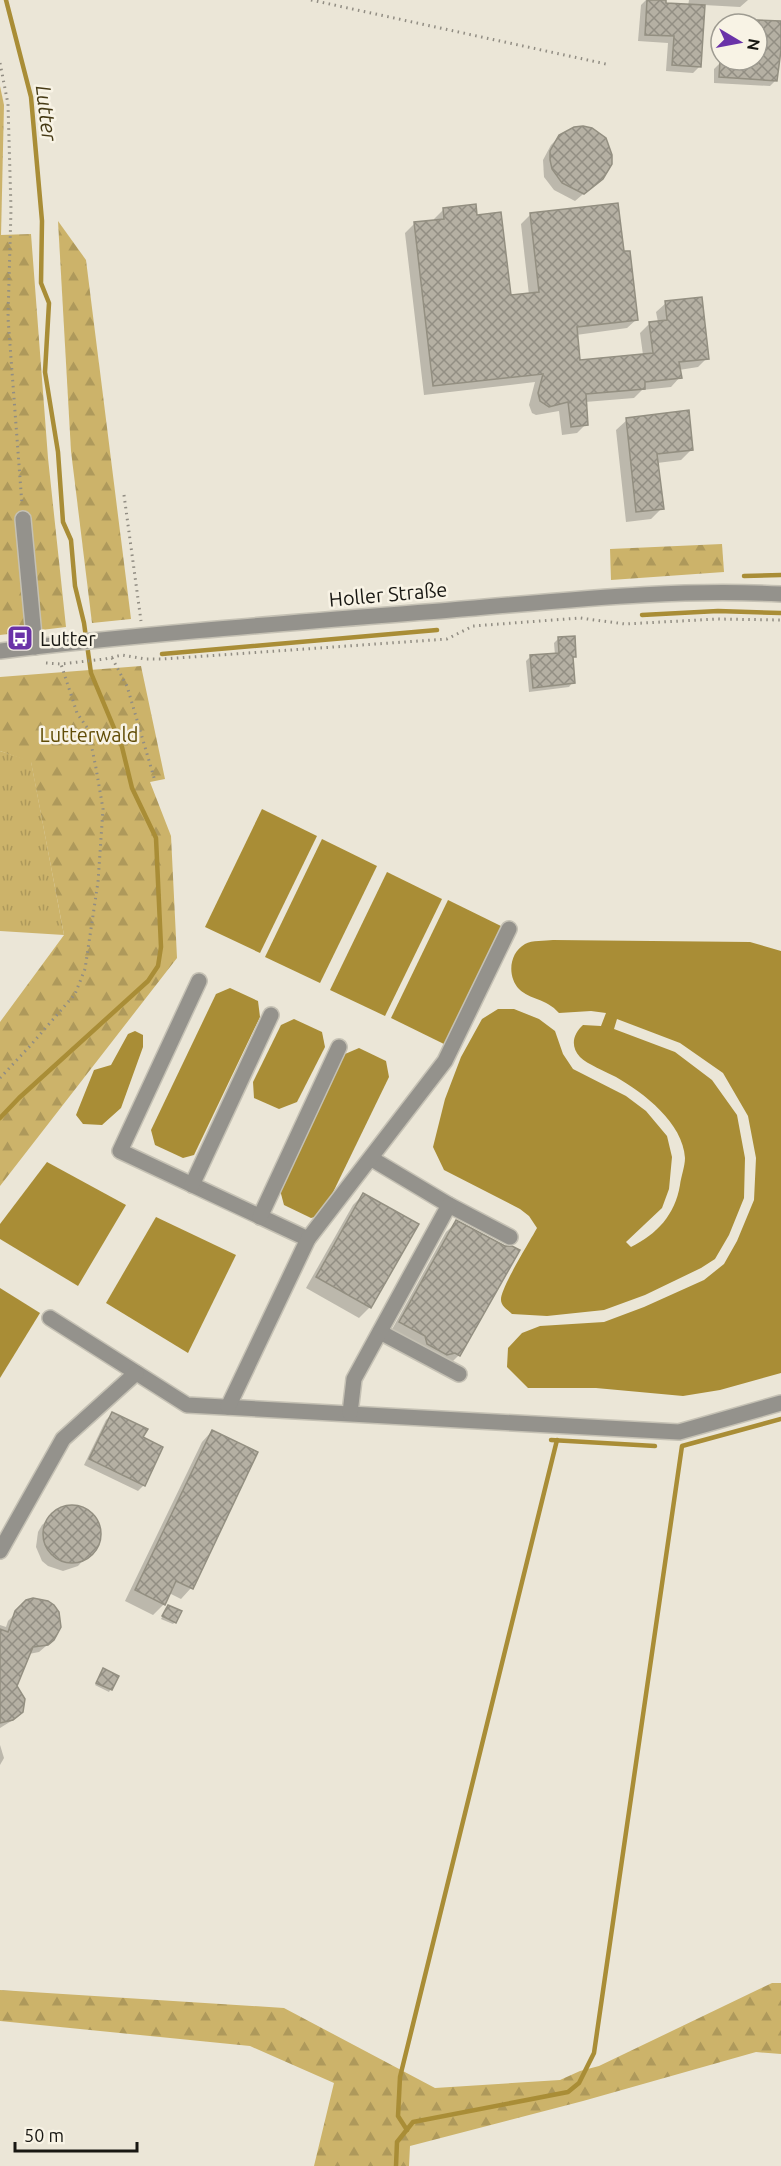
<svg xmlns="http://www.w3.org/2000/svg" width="781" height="2166" viewBox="0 0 781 2166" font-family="Ubuntu,sans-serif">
  <defs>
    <pattern id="grass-tufts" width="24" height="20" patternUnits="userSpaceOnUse" patternTransform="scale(1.5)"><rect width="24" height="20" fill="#ccb36a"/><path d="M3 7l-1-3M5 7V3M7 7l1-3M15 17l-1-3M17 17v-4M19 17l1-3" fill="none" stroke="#ae995b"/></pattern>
    <pattern id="forest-firs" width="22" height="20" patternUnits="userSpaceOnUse" patternTransform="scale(1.5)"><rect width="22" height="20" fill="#ccb36a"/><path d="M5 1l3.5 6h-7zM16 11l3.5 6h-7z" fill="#ae995b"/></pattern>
    <pattern id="building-cross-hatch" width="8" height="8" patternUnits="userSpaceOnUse" patternTransform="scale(1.5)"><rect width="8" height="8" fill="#b5b0a3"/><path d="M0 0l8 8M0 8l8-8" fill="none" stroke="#928e83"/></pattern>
  </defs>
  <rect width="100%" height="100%" fill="#ebe6d7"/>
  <g fill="url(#grass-tufts)">
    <polygon points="0,86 4,105 1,236 0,235"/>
    <polygon points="0,751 31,761 64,935 0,931"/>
  </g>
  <g fill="url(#forest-firs)">
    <polygon points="58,221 86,260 131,619 92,623 71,451"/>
    <polygon points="31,234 48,458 66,627 0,635 0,235"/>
    <polygon points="722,544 724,572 611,580 610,549"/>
    <polygon points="141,666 165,779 150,782 171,836 177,958 0,1186 0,1022 64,935 31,762 0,751 0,677"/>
    <polygon points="772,1983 781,1983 781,2054 756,2052 583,2101 410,2146 409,2166 314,2166 334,2083 250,2046 0,2021 0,1990 284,2008 435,2088 560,2080 580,2071 599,2066"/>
  </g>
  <g fill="#a98d36">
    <polygon points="262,809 317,836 260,953 205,927"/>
    <polygon points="322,839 377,866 320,983 265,957"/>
    <polygon points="387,872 442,899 385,1016 330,990"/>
    <polygon points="448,900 503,927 446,1045 391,1018"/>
    <path d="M553 940 750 942 781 951V1373L720 1390 683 1396 596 1388H528L507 1367 508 1348 522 1333 540 1326 604 1322 644 1307 704 1280 724 1264 737 1241 754 1200 756 1158 748 1116 723 1073 680 1043 617 1019 614 1029 675 1052 712 1080 737 1115 745 1158 744 1198 729 1235 715 1259 701 1268 645 1295 604 1310 547 1316 512 1314C508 1310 501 1306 501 1300 500 1289 530 1241 537 1228L529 1216 520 1209 444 1170 433 1147 445 1099 461 1057 482 1019 498 1009H514L539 1019 555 1031 563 1054 573 1069 626 1096 646 1111 667 1136 672 1157 669 1189 662 1208 626 1242 631 1247C657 1234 675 1215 680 1185 681 1177 685 1166 685 1158 683 1123 644 1093 616 1077 606 1072 587 1064 580 1057 570 1046 573 1034 583 1025L601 1026 606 1013 591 1011 559 1013C546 998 530 1000 519 989 507 976 509 953 525 944 532 940 545 941 553 940Z"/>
    <polygon points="230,988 258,1001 260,1017 194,1155 183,1158 155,1145 151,1130 216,994"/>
    <polygon points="294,1019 322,1032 325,1047 297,1102 279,1109 254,1098 253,1082 281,1025"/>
    <polygon points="135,1031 143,1035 143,1047 121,1108 102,1125 83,1124 76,1115 94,1070 111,1065 128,1034"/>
    <polygon points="359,1048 386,1061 389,1077 322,1215 311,1218 284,1205 280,1190 345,1054"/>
    <polygon points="47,1162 126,1205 78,1286 0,1239 0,1224"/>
    <polygon points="156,1217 236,1255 188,1353 106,1303"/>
    <polygon points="0,1288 40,1313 0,1378"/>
  </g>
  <g fill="#0003">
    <polygon points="646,0 665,0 664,4 688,6 689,0 748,0 740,7 704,5 700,66 693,73 666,71 668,43 638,41 641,5"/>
    <polygon points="758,21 781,23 781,56 778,56 776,80 770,86 714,83 714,69 720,63 750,65 750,60 757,60 757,24 755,24"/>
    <polygon points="560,136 602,178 575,201 554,190 544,177 543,160 551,145"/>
    <polygon points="443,210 475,216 510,297 529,295 521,224 530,215 623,253 637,319 627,328 576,335 579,361 643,355 640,333 650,323 658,322 656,312 666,303 707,358 698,367 679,370 680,377 671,387 642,390 634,398 585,402 586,424 577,433 562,435 559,411 536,415 532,413 529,405 535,382 424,395 405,233 414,224 434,221 434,219"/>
    <polygon points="627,420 691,450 681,460 657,463 662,508 651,519 626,522 616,430"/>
    <polygon points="558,639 575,656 572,659 573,682 569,687 529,692 526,661 531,656 555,655 554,643"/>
    <polygon points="363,1195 370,1307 359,1318 306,1288 353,1205"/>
    <polygon points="457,1222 459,1355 448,1366 390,1333 446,1232"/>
    <polygon points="112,1414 141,1438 144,1485 138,1491 84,1465 106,1420"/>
    <polygon points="212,1431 191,1588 181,1599 169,1593 164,1604 153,1615 125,1601 202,1442"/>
    <polygon points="71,1507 86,1511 92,1515 97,1522 99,1538 97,1545 78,1566 63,1571 48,1566 42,1561 36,1547 38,1532 42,1525 57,1512"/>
    <polygon points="27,1602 53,1640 39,1652 29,1654 16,1687 13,1720 0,1728 0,1625 6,1627 8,1621"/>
    <polygon points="168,1606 175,1622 173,1624 161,1619"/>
    <polygon points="103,1670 117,1677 109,1692 95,1685"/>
    <polygon points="0,1745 4,1758 0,1765"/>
  </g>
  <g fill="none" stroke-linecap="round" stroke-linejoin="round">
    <g stroke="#a98d36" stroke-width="4.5">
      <polyline points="744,576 781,575"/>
      <polyline points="642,615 718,611 781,613"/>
      <polyline points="162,654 437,630"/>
      <polyline points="0,1118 19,1098 148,981 158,966 161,947 156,838 132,788 122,747 91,673 84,623 75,586 71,540 63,522 58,452 45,372 49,303 41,283 42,221 31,97 6,0"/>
      <polyline points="551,1440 655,1446"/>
      <polyline points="407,2130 398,2116 400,2077 557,1440"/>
      <polyline points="396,2166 397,2142 413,2122 568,2092 579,2083 594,2053 682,1446 781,1419"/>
    </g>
  </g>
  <g fill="url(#building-cross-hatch)" stroke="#938f81" stroke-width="1.5">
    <polygon points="647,0 666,0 666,3 705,5 701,67 672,65 674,36 645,35"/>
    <polygon points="757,20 781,21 781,50 777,81 719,77 720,61 757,64"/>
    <polygon points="583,126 592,128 606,138 612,155 612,164 603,179 584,194 562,183 552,169 550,160 550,151 559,135 574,127"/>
    <polygon points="618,203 624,251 630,251 638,320 577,327 580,360 653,353 649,322 667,320 665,301 702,297 709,359 679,362 682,378 645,382 645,389 586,394 588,425 571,427 568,402 549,407 540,401 538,393 543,374 433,386 414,222 444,219 443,208 476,204 477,215 501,212 511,295 539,292 530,213"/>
    <polygon points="689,410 693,450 657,454 664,509 636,512 626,418"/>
    <polygon points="575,636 576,657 573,657 575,683 533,688 530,655 559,653 558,637"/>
    <polygon points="363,1193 419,1224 371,1308 316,1277"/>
    <polygon points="456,1220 505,1246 512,1246 520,1250 460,1356 455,1353 447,1355 427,1344 425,1336 399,1322"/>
    <polygon points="112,1412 148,1429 143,1437 163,1447 145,1486 89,1459"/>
    <polygon points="212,1430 258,1452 193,1589 176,1581 165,1605 135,1590"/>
    <circle cx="72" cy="1534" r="29"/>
    <polygon points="33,1598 48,1601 54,1605 59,1612 61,1627 54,1640 48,1645 33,1647 17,1686 25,1699 23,1712 13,1720 0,1723 0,1629 8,1632 15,1611 26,1600"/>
    <polygon points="168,1605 182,1611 176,1623 162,1616"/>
    <polygon points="103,1668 119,1676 112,1690 96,1683"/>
  </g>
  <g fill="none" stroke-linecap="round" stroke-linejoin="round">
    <g stroke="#c5c1b4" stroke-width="18">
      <g id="minor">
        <polyline points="23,519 35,647"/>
        <path d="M0 651C150 633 301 622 451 610 561 601 671 588 781 594"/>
        <polyline points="199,981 120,1151 308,1239"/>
        <polyline points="372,1159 449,1205 510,1237"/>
        <polyline points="192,1185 271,1015"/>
        <polyline points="260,1217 339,1047"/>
        <polyline points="50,1318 187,1405 679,1432 781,1403"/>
        <polyline points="380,1332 459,1374"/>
        <polyline points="228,1407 308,1239 445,1061 509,929"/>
        <polyline points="350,1413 354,1379 449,1205"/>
        <polyline points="0,1551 63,1439 136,1373"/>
      </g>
    </g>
    <g stroke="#918d83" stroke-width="3" stroke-dasharray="1.5 4.5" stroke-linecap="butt">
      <polyline points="311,0 606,64"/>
      <polyline points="0,63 8,104 11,209 8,318 22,505"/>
      <polyline points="124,495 141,621"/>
      <polyline points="112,658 127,686 155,781"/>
      <polyline points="46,663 61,664 105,659 122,655 145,659 163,659 447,639 473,626 580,618 625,624 717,619 781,620"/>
      <polyline points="0,1078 30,1046 75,994 85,969 98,882 103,809 96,768 88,729 77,713 61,664"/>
    </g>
    <use href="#minor" stroke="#94928c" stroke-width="15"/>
  </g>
  <defs>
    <g id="bus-square" transform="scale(1.35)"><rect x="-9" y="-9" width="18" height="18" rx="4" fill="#6a32a8" stroke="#f8f3e5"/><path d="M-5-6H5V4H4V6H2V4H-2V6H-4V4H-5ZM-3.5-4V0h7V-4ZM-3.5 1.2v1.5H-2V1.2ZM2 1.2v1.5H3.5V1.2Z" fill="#fff"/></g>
  </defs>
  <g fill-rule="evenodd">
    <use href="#bus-square" x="20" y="638"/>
  </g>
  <g text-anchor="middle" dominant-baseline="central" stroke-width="5" stroke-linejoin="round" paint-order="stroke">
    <g font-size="20" fill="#181712" stroke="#f8f3e5">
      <text transform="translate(388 594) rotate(-5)">Holler Straße</text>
    </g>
    <g font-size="20" fill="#181712" stroke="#f8f3e5" text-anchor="start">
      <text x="40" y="638">Lutter</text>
    </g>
    <g font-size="20" fill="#614d07" stroke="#f8f3e5">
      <text x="89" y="734">Lutterwald</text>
    </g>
    <g font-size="21" font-style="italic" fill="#463a15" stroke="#f8f3e5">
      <text transform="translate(47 113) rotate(83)">Lutter</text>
    </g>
  </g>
  <g transform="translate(739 42) rotate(100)"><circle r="28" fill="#f8f3e5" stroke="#9e9b91" stroke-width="1.5"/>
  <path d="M0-4.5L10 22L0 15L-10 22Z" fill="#6a32a8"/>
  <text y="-9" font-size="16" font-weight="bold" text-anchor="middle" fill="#181712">N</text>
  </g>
  <path d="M15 2142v9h122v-9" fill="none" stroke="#181712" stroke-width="3"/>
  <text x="24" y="2142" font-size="18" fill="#181712" stroke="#f8f3e5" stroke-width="4.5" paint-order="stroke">50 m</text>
</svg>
